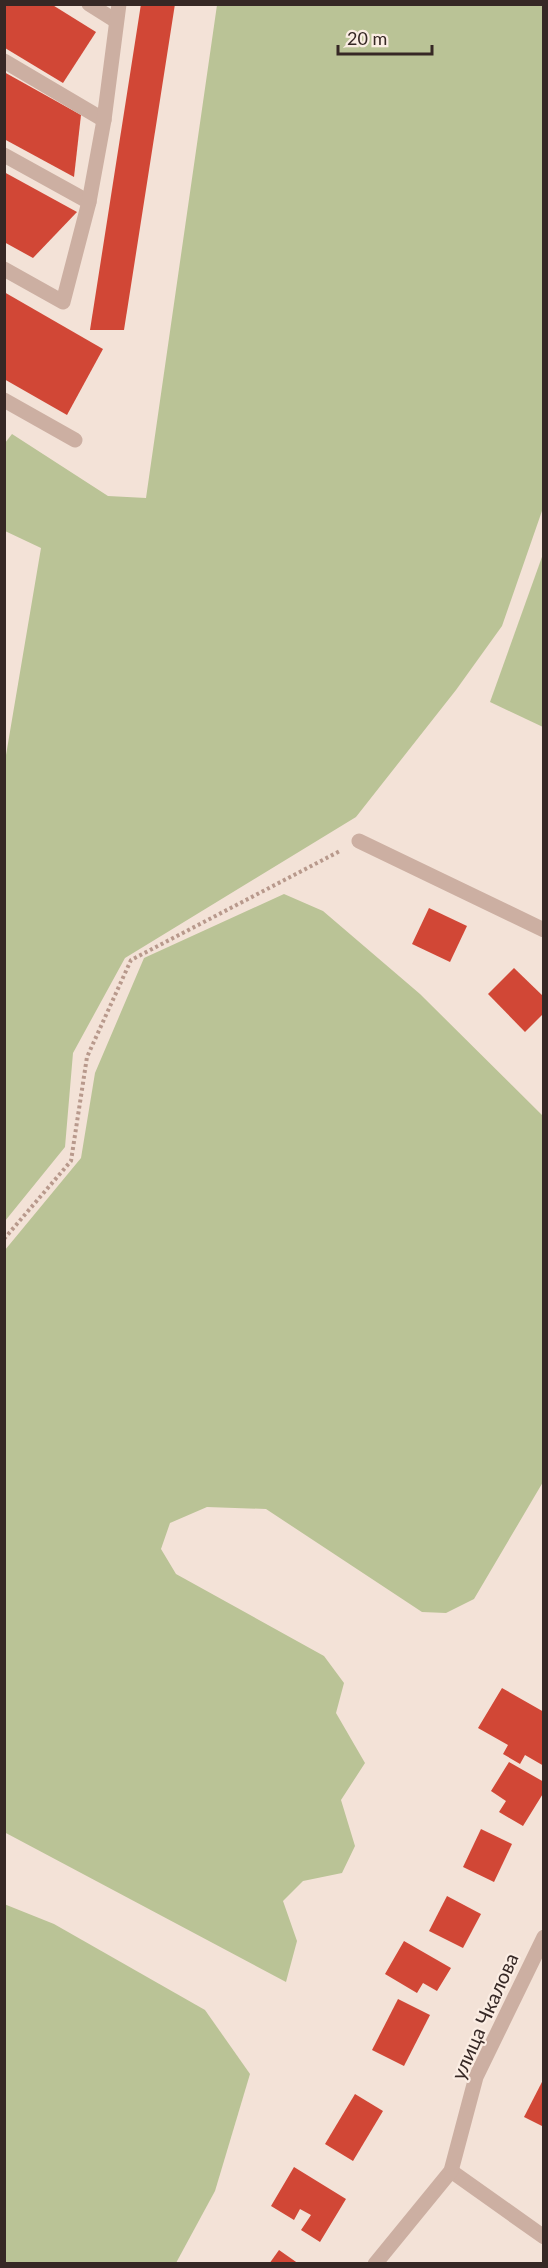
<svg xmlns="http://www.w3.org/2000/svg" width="548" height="2268" viewBox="0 0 548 2268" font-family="Lato,sans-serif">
  <rect width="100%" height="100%" fill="#f3e2d7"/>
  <g fill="#bac396">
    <polygon points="217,5 543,5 543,508 502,626 456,690 356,817 125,958 73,1053 65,1147 5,1221 5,761 41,548 5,531 5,443 12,434 108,496 146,498"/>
    <polygon points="543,554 543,727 490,702"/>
    <polygon points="284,894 323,911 420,994 544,1117 543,1482 474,1599 446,1613 422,1612 266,1509 207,1507 170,1523 161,1549 176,1574 324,1656 344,1683 336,1713 365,1763 341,1800 355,1846 342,1873 303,1881 283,1901 297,1941 286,1982 4,1832 5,1250 81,1158 95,1073 144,958"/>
    <polygon points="4,1904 54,1924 205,2010 250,2074 215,2191 176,2263 5,2263"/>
  </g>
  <g fill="#d14736">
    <polygon points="5,4 51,4 96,32 63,83 5,48"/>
    <polygon points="141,4 175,4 124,330 90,330"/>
    <polygon points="4,72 81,115 74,177 4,139"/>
    <polygon points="4,172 77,212 33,258 4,242"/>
    <polygon points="4,292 103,349 67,415 4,379"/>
    <polygon points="429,908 467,926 450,962 412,944"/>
    <polygon points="514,968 544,997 544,1013 525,1032 488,994"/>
    <polygon points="502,1688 544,1712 544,1766 525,1755 520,1764 503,1754 508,1745 478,1728"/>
    <polygon points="509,1762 544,1782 544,1792 523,1826 499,1812 506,1801 491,1791"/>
    <polygon points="481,1829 512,1844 494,1882 463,1867"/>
    <polygon points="447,1896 481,1914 463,1948 429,1931"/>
    <polygon points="404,1941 451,1968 437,1991 423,1983 417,1993 385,1974"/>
    <polygon points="398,1999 430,2015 404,2066 372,2050"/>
    <polygon points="544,2078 544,2127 524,2117"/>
    <polygon points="355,2094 383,2111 353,2161 325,2144"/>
    <polygon points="294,2167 346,2199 320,2242 301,2230 311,2215 300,2209 294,2220 271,2206"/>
    <polygon points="279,2250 299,2264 269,2264"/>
  </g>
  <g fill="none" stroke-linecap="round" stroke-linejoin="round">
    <polyline stroke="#b8998c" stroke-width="4" stroke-dasharray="3 3" stroke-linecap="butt" points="4,1239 71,1161 87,1057 131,960 340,851"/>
    <g stroke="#ccafa2" stroke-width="15">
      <polyline points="89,4 116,21"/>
      <polyline points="4,61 104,120"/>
      <polyline points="4,155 89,202"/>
      <polyline points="4,269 63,302 89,202 104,120 119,4"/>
      <polyline points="4,400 75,440"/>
      <polyline points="359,841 544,930"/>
      <polyline points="451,2171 544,2237"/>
      <polyline points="375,2264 451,2171 476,2077 544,1937"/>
    </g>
  </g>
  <g text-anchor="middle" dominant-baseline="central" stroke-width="4.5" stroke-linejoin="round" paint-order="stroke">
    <g font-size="20" fill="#362825" stroke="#fbede3">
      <text transform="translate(484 2016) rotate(-66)">улица Чкалова</text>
    </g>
  </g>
  <rect width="548" height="2268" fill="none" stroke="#362825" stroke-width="12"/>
  <path d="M338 45v9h94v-9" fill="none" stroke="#362825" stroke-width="3"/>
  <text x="347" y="45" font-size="18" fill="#362825" stroke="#fbede3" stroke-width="4.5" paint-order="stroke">20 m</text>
</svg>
